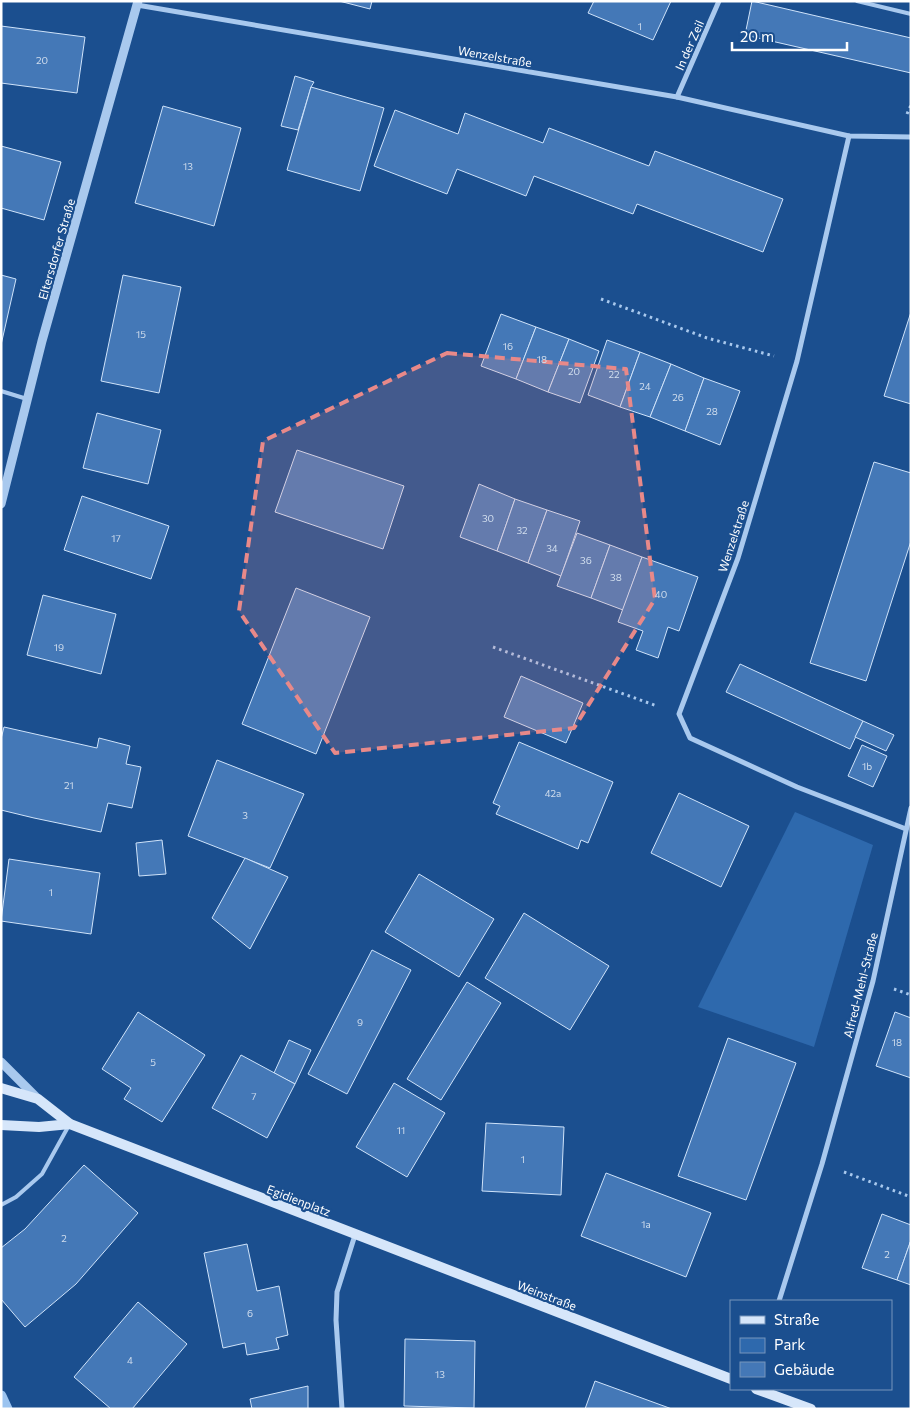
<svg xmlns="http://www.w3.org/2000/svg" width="912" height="1410" viewBox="0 0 912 1410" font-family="Commissioner,sans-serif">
  <rect width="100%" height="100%" fill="#1b4f8f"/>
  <polygon fill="#2e69ad" points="795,812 873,845 814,1047 698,1007"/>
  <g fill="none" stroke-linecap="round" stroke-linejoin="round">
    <polyline stroke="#9cc4f0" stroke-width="11" points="1,1396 7,1409"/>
  </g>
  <g fill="#4478b7" stroke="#cfe3fa">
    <polygon points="339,1 372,1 370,9"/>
    <polygon points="594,1 671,1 653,40 588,13"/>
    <polygon points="752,1 911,38 911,73 745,35"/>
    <polygon points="1,26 85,37 77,93 1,83"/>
    <polygon points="295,76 314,82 311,87 298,130 281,126"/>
    <polygon points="311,87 384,108 360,191 287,170"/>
    <polygon points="163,106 241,128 214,226 135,203"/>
    <polygon points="395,110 458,134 465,113 543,143 549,128 649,166 655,151 783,199 763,252 637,204 633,214 534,176 526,196 457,169 447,194 374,166"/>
    <polygon points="1,146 61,162 44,220 1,208"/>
    <polygon points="1,275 16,279 1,345"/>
    <polygon points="123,275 181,287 159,393 101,381"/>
    <polygon points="911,312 911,404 884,396"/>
    <polygon points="501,314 536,327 516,379 481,366"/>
    <polygon points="536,327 569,339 548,392 516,379"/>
    <polygon points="569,339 599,351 580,403 548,392"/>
    <polygon points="607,340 640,352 620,407 588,395"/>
    <polygon points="640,352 671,364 650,417 620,407"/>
    <polygon points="671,364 704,378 685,431 650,417"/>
    <polygon points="704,378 740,391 720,445 685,431"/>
    <polygon points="97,413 161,430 148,484 83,468"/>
    <polygon points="297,450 404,486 383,549 275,512"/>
    <polygon points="874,462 911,473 911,541 866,681 810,663"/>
    <polygon points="479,484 515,499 497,551 460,537"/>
    <polygon points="82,496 169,526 151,579 64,550"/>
    <polygon points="515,499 547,510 528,563 497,551"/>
    <polygon points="547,510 580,521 561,576 528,563"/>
    <polygon points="577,533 610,545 591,598 557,586"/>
    <polygon points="610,545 642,557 623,610 591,598"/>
    <polygon points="642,557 698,577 679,631 668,627 658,658 636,650 643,631 618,622"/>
    <polygon points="296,588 370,617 316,754 242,724"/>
    <polygon points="43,595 116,614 101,674 27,655"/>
    <polygon points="740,664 863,721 850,749 726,692"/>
    <polygon points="521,676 583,703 566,743 504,717"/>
    <polygon points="863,721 894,735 886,751 855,737"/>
    <polygon points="4,727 97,748 99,738 130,746 126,764 141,767 132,808 108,803 101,832 34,818 1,810 1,739"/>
    <polygon points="519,742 613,782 588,843 581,840 578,849 496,814 500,806 493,803"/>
    <polygon points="862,745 887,756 873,787 848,776"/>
    <polygon points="217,760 304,794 270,868 188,836"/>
    <polygon points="679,793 749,826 721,887 651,853"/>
    <polygon points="162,840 166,874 139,876 136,843"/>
    <polygon points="245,858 288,877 250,949 212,918"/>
    <polygon points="9,859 100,873 91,934 1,921"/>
    <polygon points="419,874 494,919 459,977 385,932"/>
    <polygon points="524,913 609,966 570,1030 485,978"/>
    <polygon points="372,950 411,970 347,1094 308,1074"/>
    <polygon points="467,982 501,1003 441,1100 407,1079"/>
    <polygon points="138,1012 205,1055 162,1122 124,1099 131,1088 102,1069"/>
    <polygon points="895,1012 911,1018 911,1078 876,1066"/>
    <polygon points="728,1038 796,1063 746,1200 678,1176"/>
    <polygon points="289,1040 311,1050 295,1084 274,1073"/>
    <polygon points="241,1055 295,1084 267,1138 212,1108"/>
    <polygon points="394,1083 445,1113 407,1177 356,1147"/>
    <polygon points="486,1123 564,1127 561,1195 482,1191"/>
    <polygon points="84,1165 138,1213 76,1284 25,1327 1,1299 1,1248 25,1229"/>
    <polygon points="606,1173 711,1213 686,1277 581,1236"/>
    <polygon points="882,1214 911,1225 911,1240 897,1280 862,1268"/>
    <polygon points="911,1240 911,1285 897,1280"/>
    <polygon points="247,1244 257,1291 279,1286 288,1335 276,1338 279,1349 247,1355 245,1343 223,1348 204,1253"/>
    <polygon points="138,1302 187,1344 132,1409 111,1409 74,1377"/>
    <polygon points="405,1339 475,1341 474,1408 404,1406"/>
    <polygon points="595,1381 672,1409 585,1409"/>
    <polygon points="308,1386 308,1409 252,1409 250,1399"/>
  </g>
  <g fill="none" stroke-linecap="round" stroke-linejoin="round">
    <g stroke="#a9c9ee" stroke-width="3" stroke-dasharray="2.5 4" stroke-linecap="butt">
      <polyline points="907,114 911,105"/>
      <polyline points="601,299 707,338 774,356"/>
      <polyline points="493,647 657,706"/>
      <polyline points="894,989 911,995"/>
      <polyline points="844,1172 911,1197"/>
    </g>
    <g stroke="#a9c9ee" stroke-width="4">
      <polyline points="857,1 911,14"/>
      <polyline points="1,391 27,399"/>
      <polyline points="1,1205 16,1197 42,1174 68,1127"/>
    </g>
    <g stroke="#a9c9ee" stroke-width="5">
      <polyline points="137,5 677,97 849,136 911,137"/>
      <polyline points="677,97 719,1"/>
      <polyline points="849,136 797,361 738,558 679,714 690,738 797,787 906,829"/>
      <polyline points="779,1301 822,1164 873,981 911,808"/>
      <polyline points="342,1409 336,1320 337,1292 355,1235"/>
    </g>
    <g stroke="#a9c9ee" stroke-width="9">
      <polyline points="1,504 42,341 138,1"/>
      <polyline points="1,1062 38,1099"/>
    </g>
    <g stroke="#d6e6fa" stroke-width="10">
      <polyline points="1,1088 38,1099 70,1124 731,1379"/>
      <polyline points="1,1125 39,1127 70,1124"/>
      <polyline points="756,1389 811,1409"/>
    </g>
  </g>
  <path fill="#e88989" fill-opacity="0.2" stroke="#e88989" stroke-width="4" stroke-dasharray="10 6" stroke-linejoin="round" d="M447 353 626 369 655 599 574 728 335 753 239 611 263 441Z"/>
  <g text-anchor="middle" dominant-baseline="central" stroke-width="4.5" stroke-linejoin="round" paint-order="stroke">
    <g font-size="10" fill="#d0dded">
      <text x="640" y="26">1</text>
      <text x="42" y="60">20</text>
      <text x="188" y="166">13</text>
      <text x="141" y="334">15</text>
      <text x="508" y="346">16</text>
      <text x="542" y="359">18</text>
      <text x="574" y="371">20</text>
      <text x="614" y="374">22</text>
      <text x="645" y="386">24</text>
      <text x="678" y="397">26</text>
      <text x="712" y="411">28</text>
      <text x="488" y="518">30</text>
      <text x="522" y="530">32</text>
      <text x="116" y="538">17</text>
      <text x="552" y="548">34</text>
      <text x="586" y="560">36</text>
      <text x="616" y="577">38</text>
      <text x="661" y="594">40</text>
      <text x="59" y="647">19</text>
      <text x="867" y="766">1b</text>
      <text x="69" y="785">21</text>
      <text x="553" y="793">42a</text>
      <text x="245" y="815">3</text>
      <text x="51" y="892">1</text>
      <text x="360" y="1022">9</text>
      <text x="897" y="1042">18</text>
      <text x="153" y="1062">5</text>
      <text x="254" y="1096">7</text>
      <text x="401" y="1130">11</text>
      <text x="523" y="1159">1</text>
      <text x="646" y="1224">1a</text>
      <text x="64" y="1238">2</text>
      <text x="887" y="1254">2</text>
      <text x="250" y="1313">6</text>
      <text x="130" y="1360">4</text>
      <text x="440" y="1374">13</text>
    </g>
    <g font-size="12" fill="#fff" stroke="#1b4f8f">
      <text transform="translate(689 45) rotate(-66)">In der Zeil</text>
      <text transform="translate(495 56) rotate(10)">Wenzelstraße</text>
      <text transform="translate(56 249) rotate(-74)">Eltersdorfer Straße</text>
      <text transform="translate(733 536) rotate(-72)">Wenzelstraße</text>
      <text transform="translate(860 985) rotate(-76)">Alfred-Mehl-Straße</text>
      <text transform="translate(299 1200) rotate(21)">Egidienplatz</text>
      <text transform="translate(547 1295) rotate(21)">Weinstraße</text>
    </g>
  </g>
  <rect width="912" height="1410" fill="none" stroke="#ffffff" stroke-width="5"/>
  <rect x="730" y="1300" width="162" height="90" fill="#1b4f8f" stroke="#7695bc"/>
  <rect x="740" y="1316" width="25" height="8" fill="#d6e6fa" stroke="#7695bc"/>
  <text x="774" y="1325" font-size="15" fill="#ffffff">Straße</text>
  <rect x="740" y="1338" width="25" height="15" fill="#2e69ad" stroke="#7695bc"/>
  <text x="774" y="1350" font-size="15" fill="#ffffff">Park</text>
  <rect x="740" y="1362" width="25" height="15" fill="#4478b7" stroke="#7695bc"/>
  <text x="774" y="1375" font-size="15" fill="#ffffff">Gebäude</text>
  <path d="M732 42v8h115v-8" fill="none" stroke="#ffffff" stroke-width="2.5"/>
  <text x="740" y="42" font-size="15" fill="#ffffff" stroke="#1b4f8f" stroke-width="4" paint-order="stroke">20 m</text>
</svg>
